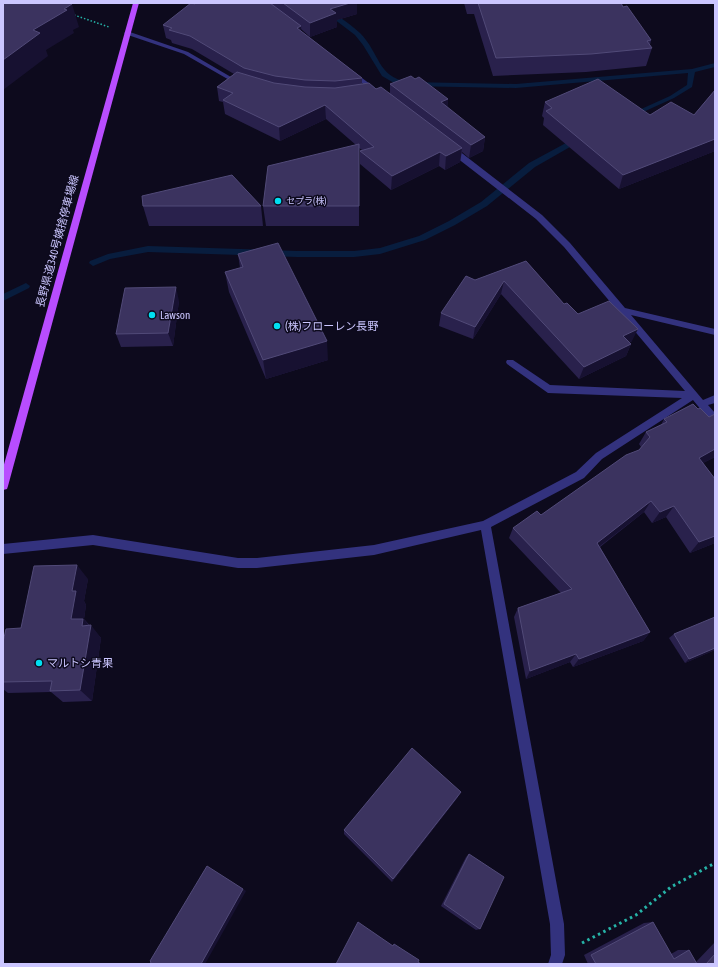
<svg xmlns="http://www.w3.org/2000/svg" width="718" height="967" viewBox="0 0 718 967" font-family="'Asap Condensed','Noto Sans JP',sans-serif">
  <rect width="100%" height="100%" fill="#0d0a1d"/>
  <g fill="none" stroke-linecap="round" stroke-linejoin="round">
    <g fill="#081d3e" fill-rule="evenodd">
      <path d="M313 3H320C333 13 348 22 360 33 380 53 377 77 408 82L516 84 692 69 715 63V67L695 72 692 87 674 98 630 118 627 116 628 115 670 96 687 85 688 73 516 88 408 86 394 83 382 76 363 45 355 35Z"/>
      <polygon points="577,137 580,137 584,139 535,167 487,206 455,225 425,240 380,254 354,257 297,257 148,252 110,259 93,266 89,263 90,261 108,254 148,246 297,251 354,251 380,248 419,236 449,221 481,202 529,163"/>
      <polygon points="26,283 30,286 29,288 3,301 3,294"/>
    </g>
    <polyline stroke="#26b3a7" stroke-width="1.5" stroke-dasharray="1.5 2" stroke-linecap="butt" points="74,15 109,27"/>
    <polyline stroke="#26b3a7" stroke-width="3" stroke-dasharray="2.5 3.5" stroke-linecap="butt" points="582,943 636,915 671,887 715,863"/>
    <g fill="#33327e" fill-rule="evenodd">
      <polygon points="127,31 188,52 243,84 238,85 184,54 125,34 124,33"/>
      <polygon points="349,71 353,71 379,91 379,93 375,93 349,73"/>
      <polygon points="448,147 454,147 542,215 570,243 625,308 715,329 715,335 631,315 703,400 715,395 715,403 708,405 715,413 715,424 712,423 693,400 602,459 584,478 491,527 564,924 565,955 562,964 548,964 551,955 550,924 481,530 374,555 257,568 238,568 93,545 3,554 3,544 93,535 238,558 257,558 374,545 483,521 576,472 596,453 682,398 548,393 507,364 506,362 507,360 513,360 550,385 685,391 564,247 536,219 448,151"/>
    </g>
    <polygon fill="#b84dff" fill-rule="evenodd" points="133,3 139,3 8,486 7,489 3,490 3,468"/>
  </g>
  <g fill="#29214c">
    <polygon points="196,3 357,3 357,14 337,20 337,27 310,37 301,29 301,31 362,78 362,84 390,93 390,84 415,79 448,99 447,108 485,137 483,151 469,158 462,152 460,162 445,170 439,166 391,190 360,164 360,151 362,150 359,148 359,226 266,226 263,206 356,145 326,119 280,141 225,114 223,102 219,101 217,87 234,74 192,49 172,43 171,40 166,38 163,25"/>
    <polygon points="464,3 621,3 623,7 651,40 650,45 652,48 646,66 586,72 493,76 474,14 467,14"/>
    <polygon points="715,90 715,151 619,189 543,125 544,118 542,116 545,102 650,115 694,115"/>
    <polygon points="143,206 261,206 263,226 149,226"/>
    <polygon points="238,254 328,360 266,379 229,292 225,272 240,268"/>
    <polygon points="526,261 564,304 578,314 632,341 629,343 631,344 626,356 579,379 501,294 473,339 439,326 441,313 475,280"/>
    <polygon points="179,301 173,346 121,347 116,334"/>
    <polygon points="698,409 709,417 715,414 715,457 703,463 715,479 715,543 690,553 666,517 652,523 644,512 600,547 650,632 643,641 573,667 570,662 526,679 514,617 518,608 561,593 509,538 513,528 541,515 639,450 641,447 639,444 646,432 661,425 664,419"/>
    <polygon points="88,579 84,601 86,605 84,619 101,638 92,701 63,702 51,692 8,693 3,689 3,642"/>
    <polygon points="674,634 715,650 685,663 669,638"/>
    <polygon points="458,797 392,882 344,834 344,830"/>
    <polygon points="469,854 480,929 476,930 441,906 466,857"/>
    <polygon points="653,922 671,954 678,950 689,950 696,962 715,942 715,964 588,964 584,955 644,923"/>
  </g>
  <g fill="#171131">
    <polygon points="350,3 357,3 357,14 337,20 337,27 310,37 310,23 330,9"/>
    <polygon points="72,4 79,27 73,30 74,33 46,50 48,56 3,90 3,60 33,30 64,9"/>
    <polygon points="301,26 302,40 297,28"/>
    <polygon points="448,99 447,113 441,102"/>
    <polygon points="325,105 326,119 280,141 279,127"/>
    <polygon points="485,137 483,151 469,158 471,145"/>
    <polygon points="715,139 715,151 619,189 623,175"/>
    <polygon points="462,148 460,162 445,170 446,156"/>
    <polygon points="440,152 439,166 391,190 392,176"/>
    <polygon points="504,281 501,294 473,339 475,327"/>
    <polygon points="176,287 179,301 173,346 168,333"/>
    <polygon points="638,329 632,341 618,348 623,336"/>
    <polygon points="327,341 328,360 266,379 263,360"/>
    <polygon points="631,344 626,356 579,379 584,367"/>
    <polygon points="715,449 715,457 691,469 699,458"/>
    <polygon points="651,501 644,512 591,553 597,543"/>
    <polygon points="674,506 666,517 652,523 660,512"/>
    <polygon points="715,536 715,543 690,553 699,542"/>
    <polygon points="77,565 88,579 84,601 86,605 84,619 90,627 91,625 101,638 92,701 80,690 71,619 72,591"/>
    <polygon points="650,632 643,641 573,667 579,659"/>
    <polygon points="715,648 715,650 685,663 689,659"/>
    <polygon points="576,654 570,662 526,679 530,671"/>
    <polygon points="461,792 458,797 392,882 393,879"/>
    <polygon points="211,869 246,891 205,964 201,964"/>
  </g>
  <g fill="#3b335f" stroke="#514a78">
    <polygon points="3,3 71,3 72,4 64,9 67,10 33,30 40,33 3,60"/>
    <polygon points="191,3 195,4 196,3 270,3 301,26 297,28 362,78 335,81 305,80 275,76 244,68 190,36 169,30 172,28 163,25"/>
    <polygon points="283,3 350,3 330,9 336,13 310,23"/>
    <polygon points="478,3 621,3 623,7 627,6 651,40 647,41 652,48 591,54 496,58"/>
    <polygon points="237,72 274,83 305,87 335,88 369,83 376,89 381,87 462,148 446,156 440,152 392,176 360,151 374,147 325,105 279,127 223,100 233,93 217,87"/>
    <polygon points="411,76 415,79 419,77 448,99 441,102 485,137 471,145 390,84"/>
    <polygon points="598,79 650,115 671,102 694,115 715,90 715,139 623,175 546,111 552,108 545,102"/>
    <polygon points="359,144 359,206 263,206 268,166"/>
    <polygon points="232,175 261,206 143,206 142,196"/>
    <polygon points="278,243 327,341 263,360 225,272 243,267 238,254"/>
    <polygon points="526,261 564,304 567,303 578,314 609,301 638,329 623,336 631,344 584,367 504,281 475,327 441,313 466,276 475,280"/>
    <polygon points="176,287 168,333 116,334 125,288"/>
    <polygon points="693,404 698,409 700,408 709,417 715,414 715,449 699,458 715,479 715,536 699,542 674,506 660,512 651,501 597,543 650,632 579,659 576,654 530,671 518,608 572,589 513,528 537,511 541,515 626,455 639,450 650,437 646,432 667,422 664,419"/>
    <polygon points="77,565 72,591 76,591 71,619 83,619 82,626 91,625 80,690 50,691 52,681 3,682 3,642 6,629 21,628 34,566"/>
    <polygon points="715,617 715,648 689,659 674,634"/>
    <polygon points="412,748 461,792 393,879 344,830"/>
    <polygon points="469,854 504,877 480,929 444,904"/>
    <polygon points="207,866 243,889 201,964 150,964 151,962 150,961"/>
    <polygon points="358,922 393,946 394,944 419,960 418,962 421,964 336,964"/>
    <polygon points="653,922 674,959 689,950 697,964 596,964 591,955"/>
    <polygon points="715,954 715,964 706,964"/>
  </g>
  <g fill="#00dff1" stroke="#0d0a1d" stroke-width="1.5">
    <circle cx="278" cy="201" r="4"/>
    <circle cx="152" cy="315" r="4"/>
    <circle cx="277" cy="326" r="4"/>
    <circle cx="39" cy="663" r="4"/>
  </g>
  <g text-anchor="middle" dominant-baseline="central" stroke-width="3" stroke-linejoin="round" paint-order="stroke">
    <g font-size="9" fill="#cbc6ff" stroke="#0d0a1d" text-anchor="start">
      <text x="286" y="201">セプラ(株)</text>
    </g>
    <g font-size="11" fill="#cbc6ff" stroke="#0d0a1d">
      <text transform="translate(57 241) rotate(-75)">長野県道340号姨捨停車場線</text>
    </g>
    <g font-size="11" fill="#cbc6ff" stroke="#0d0a1d" text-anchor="start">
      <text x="160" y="315">Lawson</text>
      <text x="285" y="326">(株)フローレン長野</text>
      <text x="47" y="663">マルトシ青果</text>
    </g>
  </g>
  <rect width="718" height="967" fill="none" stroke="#cbc6ff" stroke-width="8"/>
</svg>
